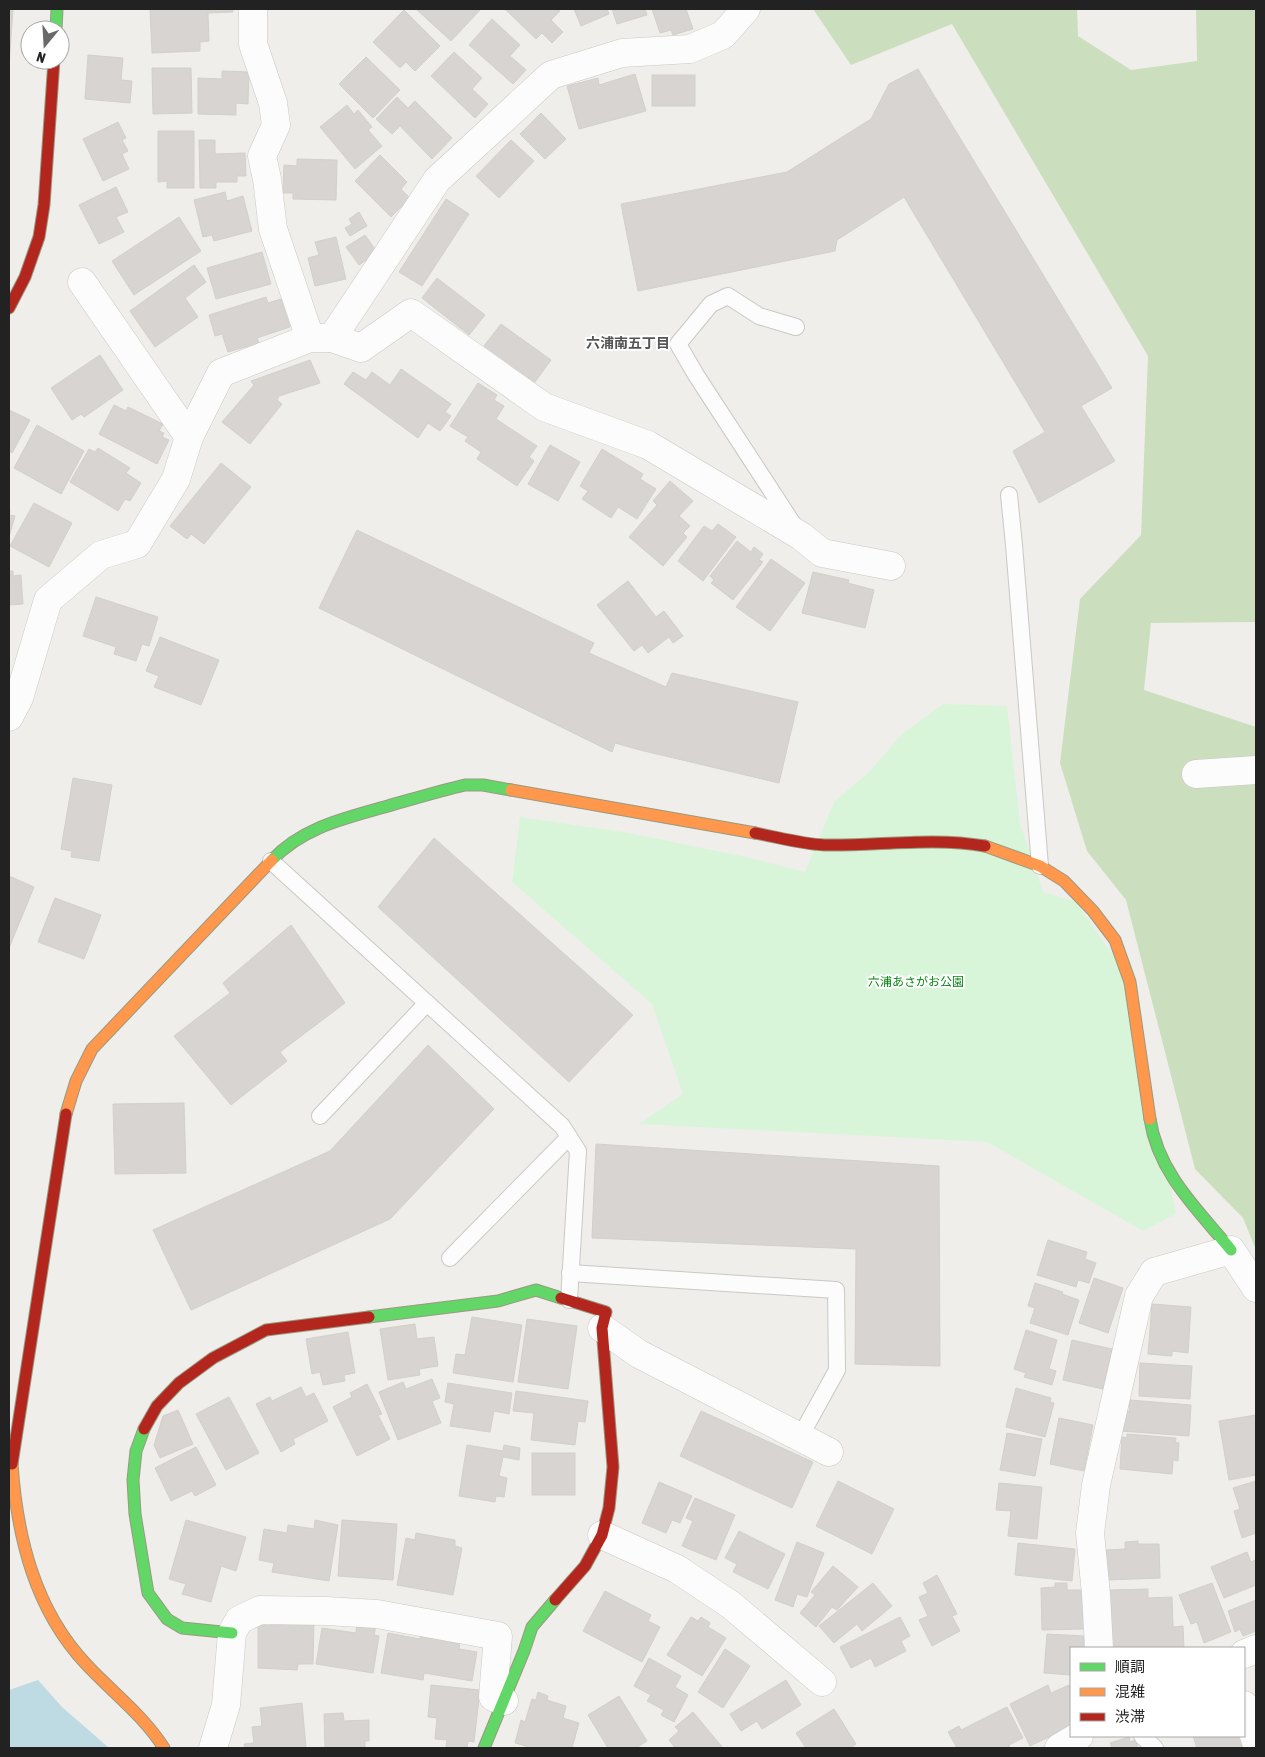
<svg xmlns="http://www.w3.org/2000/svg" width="1265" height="1757" viewBox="0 0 1265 1757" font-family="'Asap Condensed','Noto Sans JP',sans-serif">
  <rect width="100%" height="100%" fill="#f0eeea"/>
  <polygon fill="#cbdfbf" points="813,9 1077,9 1078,36 1131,70 1197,61 1196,9 1256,9 1256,622 1151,623 1144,690 1256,727 1256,1250 1243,1218 1195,1169 1126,900 1087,851 1060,763 1080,599 1141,535 1148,356 952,24 851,65"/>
  <polygon fill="#d9f5d9" points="943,704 1007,706 1020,823 1043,892 1076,902 1126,974 1176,1214 1143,1231 987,1142 639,1124 683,1094 652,1004 512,882 520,817 629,833 746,857 805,872 834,802 870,771 902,734"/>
  <polygon fill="#bedbe3" points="38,1680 62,1707 109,1748 9,1748 9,1690"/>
  <g fill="#d7d4d1" stroke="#d3d0cb">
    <polygon points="9,9 13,9 9,67"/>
    <polygon points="150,9 233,9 233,12 208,13 209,41 200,42 200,51 152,53"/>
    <polygon points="416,9 479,9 480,10 451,41"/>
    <polygon points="505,9 557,9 560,11 551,20 563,32 552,43 542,33 536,39"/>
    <polygon points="574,9 607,9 609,14 581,26"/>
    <polygon points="612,9 645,9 647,15 617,24"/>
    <polygon points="652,9 686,9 693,29 673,35 671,30 660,33"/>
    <polygon points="404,10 440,46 415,71 406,62 400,68 373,42"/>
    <polygon points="492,19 520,45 510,56 526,70 513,84 469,45"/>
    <polygon points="454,52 482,78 472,89 488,104 475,118 431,76"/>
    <polygon points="88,55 123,58 121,80 132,81 130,103 85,99"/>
    <polygon points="366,57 400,90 373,118 339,84"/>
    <polygon points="152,68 191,68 192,113 153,114"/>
    <polygon points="918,69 1112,388 1081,406 1115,461 1039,503 1013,451 1045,432 904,197 837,240 835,251 638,291 621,204 787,172 871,119 889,84"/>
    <polygon points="222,71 249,72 248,104 236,103 236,115 198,114 198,78 222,79"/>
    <polygon points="635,74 646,111 579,129 567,86 598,78 599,85"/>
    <rect x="652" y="75" width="43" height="31"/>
    <polygon points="397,97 408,108 415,101 452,138 432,159 400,126 392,134 376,119"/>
    <polygon points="347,105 354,114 358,110 372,127 368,130 382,146 355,169 320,127"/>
    <polygon points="541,113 566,139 545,159 520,134"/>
    <polygon points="118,122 126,138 122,140 128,151 122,154 129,169 103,181 83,139"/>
    <polygon points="158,131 194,131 194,188 167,188 167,181 158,182"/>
    <polygon points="199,140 215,140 215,154 245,153 246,176 237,176 237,182 216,182 216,188 200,188"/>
    <polygon points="511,140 534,161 499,198 476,176"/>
    <polygon points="380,155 407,182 401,189 410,198 391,217 355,181"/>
    <polygon points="297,159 337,160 336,200 293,199 293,193 283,193 284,165 297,166"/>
    <polygon points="116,187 128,212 116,217 124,232 99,244 79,205"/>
    <polygon points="225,192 227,201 243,196 252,231 214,241 212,235 203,237 194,200"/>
    <polygon points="446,199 469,214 422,286 399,272"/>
    <polygon points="359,212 367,226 350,236 345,228 352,224 349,219"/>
    <polygon points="179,217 201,251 134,295 112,261"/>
    <polygon points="365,235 377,252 359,265 346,247"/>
    <polygon points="336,237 346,279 315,286 308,258 319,255 315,242"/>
    <polygon points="262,252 271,284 216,299 207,268"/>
    <polygon points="194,265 206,282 185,298 198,317 155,347 130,311"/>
    <polygon points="437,278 485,315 469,335 422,298"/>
    <polygon points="266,297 268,303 281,299 290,327 257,338 259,343 228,352 222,334 215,336 209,315"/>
    <polygon points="501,324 551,360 535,382 484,346"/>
    <polygon points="100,355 123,390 84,417 81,414 72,420 51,388"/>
    <polygon points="310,360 320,383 279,396 277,400 282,404 250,444 222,422 254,385 251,381"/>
    <polygon points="401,369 451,404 445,412 451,416 440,431 428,423 418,438 344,384 353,372 366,380 372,372 390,385"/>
    <polygon points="478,383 497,395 494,400 504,406 496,419 537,446 529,457 534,461 517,486 477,459 481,452 465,441 468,437 450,426"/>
    <polygon points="114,405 126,411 128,407 163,424 159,431 164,433 162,437 169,440 157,464 99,434"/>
    <polygon points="9,410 30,420 12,453 9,451"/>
    <polygon points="37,425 84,451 61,494 14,468"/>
    <polygon points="550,445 580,462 558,501 528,484"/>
    <polygon points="98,448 130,468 126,473 141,483 130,501 125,499 118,511 70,482 89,449 95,452"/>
    <polygon points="602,449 643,474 640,479 656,489 637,519 618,507 611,518 582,499 588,491 580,486"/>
    <polygon points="221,463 251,487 204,544 191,534 187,539 170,526"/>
    <polygon points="670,481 693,501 679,516 690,526 683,533 687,537 663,566 629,537 657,505 653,501"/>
    <polygon points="34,503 72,523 49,567 10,546"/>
    <polygon points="9,511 10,511 9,515 15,516 9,537"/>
    <polygon points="718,524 736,537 703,581 678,561 704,526 712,531"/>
    <polygon points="357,530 594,643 589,653 666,687 672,673 798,702 779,783 640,750 615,743 612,752 319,608"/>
    <polygon points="737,541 751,552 754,547 763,554 759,560 763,562 733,600 711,583 714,580 710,576"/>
    <polygon points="771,559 805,583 770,631 736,607"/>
    <polygon points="9,571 13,571 13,576 21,575 23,604 9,605"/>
    <polygon points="813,572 849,580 848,583 874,590 865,628 802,613"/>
    <polygon points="628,581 656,617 664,611 683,636 673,643 669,637 648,653 642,645 634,651 597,605"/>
    <polygon points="96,597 158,617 149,646 142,644 136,661 114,654 116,647 83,636"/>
    <polygon points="160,637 219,660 201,705 154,687 159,676 146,671"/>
    <polygon points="73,778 112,785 99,861 71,857 72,851 61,849"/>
    <polygon points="434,838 633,1015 569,1082 378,907"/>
    <polygon points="9,876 34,887 9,948"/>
    <polygon points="55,898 101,915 84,959 38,942"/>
    <polygon points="291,925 345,1003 280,1052 287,1061 231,1105 174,1036 230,993 223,983"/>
    <polygon points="428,1045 494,1109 390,1219 191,1310 153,1230 330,1151"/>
    <polygon points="184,1103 186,1173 115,1174 113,1104"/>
    <polygon points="596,1144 939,1166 940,1366 855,1364 856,1249 592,1238"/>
    <polygon points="1048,1240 1087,1252 1085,1259 1096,1263 1089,1283 1078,1280 1076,1287 1037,1275"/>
    <polygon points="1094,1278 1123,1288 1108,1333 1079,1323"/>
    <polygon points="1035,1283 1063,1292 1062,1294 1079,1300 1068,1335 1030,1323 1035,1308 1028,1306"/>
    <polygon points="1152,1304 1191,1307 1188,1353 1172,1351 1172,1356 1148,1354"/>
    <polygon points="472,1317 522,1325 513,1382 453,1373 456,1354 465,1355"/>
    <polygon points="527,1319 577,1326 568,1389 518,1382"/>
    <polygon points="415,1324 417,1339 434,1337 438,1366 419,1369 420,1375 388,1380 380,1329"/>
    <polygon points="1026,1330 1057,1340 1049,1369 1056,1371 1052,1385 1024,1377 1026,1373 1014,1369"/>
    <polygon points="348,1332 355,1373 344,1375 345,1381 323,1385 320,1372 312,1374 306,1339"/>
    <polygon points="1072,1340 1112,1349 1103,1389 1063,1380"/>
    <polygon points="1140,1363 1192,1366 1190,1399 1139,1396"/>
    <polygon points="432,1379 440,1398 432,1401 441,1423 398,1440 379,1392 403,1382 406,1389"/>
    <polygon points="448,1383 512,1393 509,1414 494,1411 490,1432 450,1426 454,1404 445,1402"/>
    <polygon points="367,1384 382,1414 378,1415 390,1439 357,1456 333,1407 352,1397 350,1393"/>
    <polygon points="301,1387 306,1397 314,1393 328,1421 293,1439 295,1444 281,1452 256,1404 270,1397 272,1401"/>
    <polygon points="1016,1388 1051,1398 1050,1402 1054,1403 1045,1437 1006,1427"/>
    <polygon points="516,1391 588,1401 585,1422 578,1421 575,1445 531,1440 534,1413 513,1411"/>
    <polygon points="229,1397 259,1453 226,1470 196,1414"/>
    <polygon points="1130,1400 1191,1405 1189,1436 1121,1431 1123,1411 1129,1412"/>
    <polygon points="178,1410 193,1444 160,1458 154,1445 163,1416"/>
    <polygon points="701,1411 813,1462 792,1508 680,1456"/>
    <polygon points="1256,1415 1256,1475 1229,1480 1219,1421"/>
    <polygon points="1059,1418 1093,1425 1084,1471 1050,1464"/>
    <polygon points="1007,1433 1042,1439 1035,1476 1000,1470"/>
    <polygon points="1127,1434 1176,1438 1175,1442 1179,1443 1178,1461 1173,1460 1172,1474 1120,1469 1122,1437 1127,1438"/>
    <polygon points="467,1445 503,1451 504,1445 520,1448 519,1460 503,1457 499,1476 507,1478 504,1497 496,1496 495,1502 459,1496"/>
    <polygon points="196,1447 216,1485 195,1496 192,1491 171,1501 155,1468"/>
    <rect x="532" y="1453" width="43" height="42"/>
    <polygon points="838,1481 894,1509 872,1554 816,1526"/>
    <polygon points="1256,1481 1256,1533 1242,1538 1234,1511 1240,1509 1233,1488"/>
    <polygon points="659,1482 692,1496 680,1523 672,1520 666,1533 642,1523"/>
    <polygon points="999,1483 1042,1487 1037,1539 1008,1536 1011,1511 996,1510"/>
    <polygon points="695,1498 735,1515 716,1560 682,1546 693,1521 686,1518"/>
    <polygon points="186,1520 246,1537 236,1571 221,1566 211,1602 182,1594 186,1584 169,1579"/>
    <polygon points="315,1520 338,1525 329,1581 272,1572 274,1563 259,1560 264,1529 287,1533 288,1525 314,1529"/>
    <polygon points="342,1520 397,1524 393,1580 338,1576"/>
    <polygon points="739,1531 785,1554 768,1589 733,1572 737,1564 725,1558"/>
    <polygon points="416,1533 455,1540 455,1546 462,1548 453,1595 397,1585 406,1538 415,1540"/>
    <polygon points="1138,1541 1138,1544 1159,1544 1160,1578 1107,1580 1106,1550 1125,1549 1125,1542"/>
    <polygon points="797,1542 824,1553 807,1597 797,1594 793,1607 775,1600"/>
    <polygon points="1018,1543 1075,1549 1072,1581 1015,1575"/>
    <polygon points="1247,1552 1251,1562 1256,1560 1256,1585 1224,1598 1211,1567"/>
    <polygon points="833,1566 858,1587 837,1610 832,1607 816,1627 800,1613 815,1595 811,1592"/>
    <polygon points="937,1575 957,1614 952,1616 960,1631 932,1646 919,1620 928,1616 919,1597 928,1593 923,1583"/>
    <polygon points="873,1583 892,1606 862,1631 857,1624 834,1643 819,1626"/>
    <polygon points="1055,1583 1067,1583 1067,1590 1082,1590 1084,1629 1042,1630 1041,1588 1055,1587"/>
    <polygon points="1212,1583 1231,1632 1204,1643 1197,1622 1191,1624 1179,1595"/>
    <polygon points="1148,1589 1148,1598 1172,1597 1173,1627 1183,1626 1184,1648 1112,1648 1110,1590"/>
    <polygon points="605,1591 651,1615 648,1621 660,1627 642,1662 583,1631"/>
    <polygon points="1256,1600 1256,1631 1243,1636 1240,1629 1235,1632 1228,1611"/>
    <polygon points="691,1617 698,1621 701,1617 710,1623 708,1627 726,1638 702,1676 667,1655"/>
    <polygon points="900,1617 910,1636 901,1641 906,1651 875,1667 871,1658 851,1668 840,1647"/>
    <polygon points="271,1621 314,1622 313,1664 298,1664 297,1670 258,1668 258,1625 271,1626"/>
    <polygon points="357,1623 376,1626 374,1635 379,1636 373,1673 316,1664 322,1628 356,1633"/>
    <polygon points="421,1632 460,1639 459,1649 477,1652 472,1681 424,1673 423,1680 381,1673 388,1633 420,1639"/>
    <polygon points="1047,1634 1084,1636 1083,1648 1071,1648 1071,1675 1044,1673"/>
    <polygon points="725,1649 750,1666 723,1708 698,1692"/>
    <polygon points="649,1658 681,1676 675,1687 688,1695 674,1722 661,1715 664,1710 647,1701 651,1695 634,1686"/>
    <polygon points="786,1680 801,1705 762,1729 757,1721 741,1731 730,1714"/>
    <polygon points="431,1685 480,1690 474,1742 468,1741 467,1748 446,1748 447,1740 435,1739 437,1718 428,1717"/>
    <polygon points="1048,1685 1051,1693 1069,1685 1071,1691 1071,1720 1068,1722 1070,1727 1030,1746 1010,1704"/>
    <polygon points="538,1692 548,1696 547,1700 566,1706 563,1718 579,1723 572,1748 525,1748 526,1746 515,1743 521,1720 525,1722 532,1699 536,1700"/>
    <polygon points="619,1696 647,1741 636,1748 608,1748 588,1715"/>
    <polygon points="302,1703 306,1748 245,1748 244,1744 254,1743 252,1727 262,1726 260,1708"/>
    <polygon points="1007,1707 1023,1738 1009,1745 1010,1748 957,1748 948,1732 959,1726 961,1730"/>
    <polygon points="834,1709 856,1744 850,1748 806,1748 796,1733"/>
    <polygon points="693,1712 723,1748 675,1748 669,1740 679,1731 675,1727"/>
    <polygon points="343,1713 344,1721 369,1720 369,1741 365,1741 365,1748 325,1748 324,1714"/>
    <polygon points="1193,1736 1240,1736 1244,1748 1197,1748"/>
    <polygon points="1129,1737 1130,1742 1136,1740 1138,1748 1112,1748 1110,1743"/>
  </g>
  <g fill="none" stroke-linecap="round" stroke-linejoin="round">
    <g stroke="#c9c8c6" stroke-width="18">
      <g id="lane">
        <polyline points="1009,495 1014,545 1040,866"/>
        <polyline points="795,527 696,375 678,344 711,304 728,296 759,316 796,327"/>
        <polyline points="271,861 562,1126 578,1151 569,1300"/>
        <polyline points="320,1116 427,1003"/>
        <polyline points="450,1258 569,1137"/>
        <polyline points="570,1273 836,1290 837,1370 800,1437"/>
        <polyline points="1142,1736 1155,1748"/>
      </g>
    </g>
    <g stroke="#c9c8c6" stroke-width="29">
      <g id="street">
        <polyline points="253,9 253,44 273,103 276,125 262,156 267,179 273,229 310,338"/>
        <polyline points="82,282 189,437"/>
        <polyline points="332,338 361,348 411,313 544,407 648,445 801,536 822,553 891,566"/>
        <polyline points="9,717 19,698 48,600 101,555 137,544 176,479 189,437 221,373 310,338 332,338 437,180 551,75 622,53 690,49 723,35 746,9"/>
        <polyline points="1196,774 1256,770"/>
        <polyline points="602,1328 639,1354 829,1452"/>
        <polyline points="602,1535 677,1569 731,1605 822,1682"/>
        <polyline points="1099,1648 1096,1594 1090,1533 1096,1485 1139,1296 1154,1272 1231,1250 1256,1288"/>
        <polyline points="1244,1654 1256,1649"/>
        <polyline points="1244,1705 1256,1742"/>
        <polyline points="213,1748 226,1705 232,1633 239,1620 260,1610 326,1611 377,1614 498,1636 493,1697 504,1701"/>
        <polyline points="1059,1748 1079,1736"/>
      </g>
    </g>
    <g stroke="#999a81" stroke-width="13">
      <g id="fast">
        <polyline points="56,30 57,9"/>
        <path d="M272 860C303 827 346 818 388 806 413 799 439 791 465 785H483L511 790"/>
        <path d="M1150 1119C1158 1173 1198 1210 1231 1250"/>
        <polyline points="369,1317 498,1301 536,1290 561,1298"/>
        <polyline points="144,1429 136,1451 133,1480 135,1514 148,1593 167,1619 182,1628 232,1633"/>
        <polyline points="484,1748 524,1651 532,1627 555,1600"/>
      </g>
    </g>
    <g stroke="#999a81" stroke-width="13">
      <g id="slow">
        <polyline points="511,790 755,833"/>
        <polyline points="985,846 1040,866 1064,881 1093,911 1115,940 1130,982 1150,1119"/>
        <polyline points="66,1114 76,1081 92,1049 272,860"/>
        <path d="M12 1464C17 1537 35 1610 86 1664 113 1693 143 1715 164 1748"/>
      </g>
    </g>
    <g stroke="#999a81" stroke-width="13">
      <g id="jam">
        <polyline points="9,308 25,277 39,237 44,205 54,60"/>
        <path d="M755 833C777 837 802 844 824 845 878 846 931 837 985 846"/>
        <polyline points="144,1429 157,1406 179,1383 213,1358 266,1330 369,1317"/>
        <polyline points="12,1464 66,1114"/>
        <polyline points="555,1600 585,1566 602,1535 609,1508 613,1467 602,1328 606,1312 561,1298"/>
      </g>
    </g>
    <use href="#lane" stroke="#fdfcfc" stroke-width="16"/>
    <use href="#street" stroke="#fdfcfc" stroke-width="28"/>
    <use href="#fast" stroke="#63d668" stroke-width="11"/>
    <use href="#slow" stroke="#ff974d" stroke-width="11"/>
    <use href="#jam" stroke="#b3261e" stroke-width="11"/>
  </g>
  <g text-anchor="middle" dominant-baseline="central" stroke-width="4" stroke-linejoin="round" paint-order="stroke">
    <g font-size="12" fill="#098714" stroke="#fff">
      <text x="916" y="982">六浦あさがお公園</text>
    </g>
    <g font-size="14" font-weight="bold" fill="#555" stroke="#fff">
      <text x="628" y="343">六浦南五丁目</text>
    </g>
  </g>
  <rect width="1265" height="1757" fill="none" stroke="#222222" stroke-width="20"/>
  <rect x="1070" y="1647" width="175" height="90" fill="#ffffff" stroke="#a7a7a7"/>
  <rect x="1080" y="1663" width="25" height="8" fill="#63d668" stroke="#a7a7a7"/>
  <text x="1115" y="1672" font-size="15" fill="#222222">順調</text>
  <rect x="1080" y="1688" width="25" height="8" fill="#ff974d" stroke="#a7a7a7"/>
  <text x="1115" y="1697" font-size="15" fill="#222222">混雑</text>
  <rect x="1080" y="1713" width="25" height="8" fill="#b3261e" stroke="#a7a7a7"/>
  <text x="1115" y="1722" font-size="15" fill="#222222">渋滞</text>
  <g transform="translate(45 45) rotate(198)"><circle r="24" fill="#ffffff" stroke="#a7a7a7"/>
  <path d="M0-4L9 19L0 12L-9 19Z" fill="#6a6968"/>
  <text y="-8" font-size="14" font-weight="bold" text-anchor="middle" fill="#222222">N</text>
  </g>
</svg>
